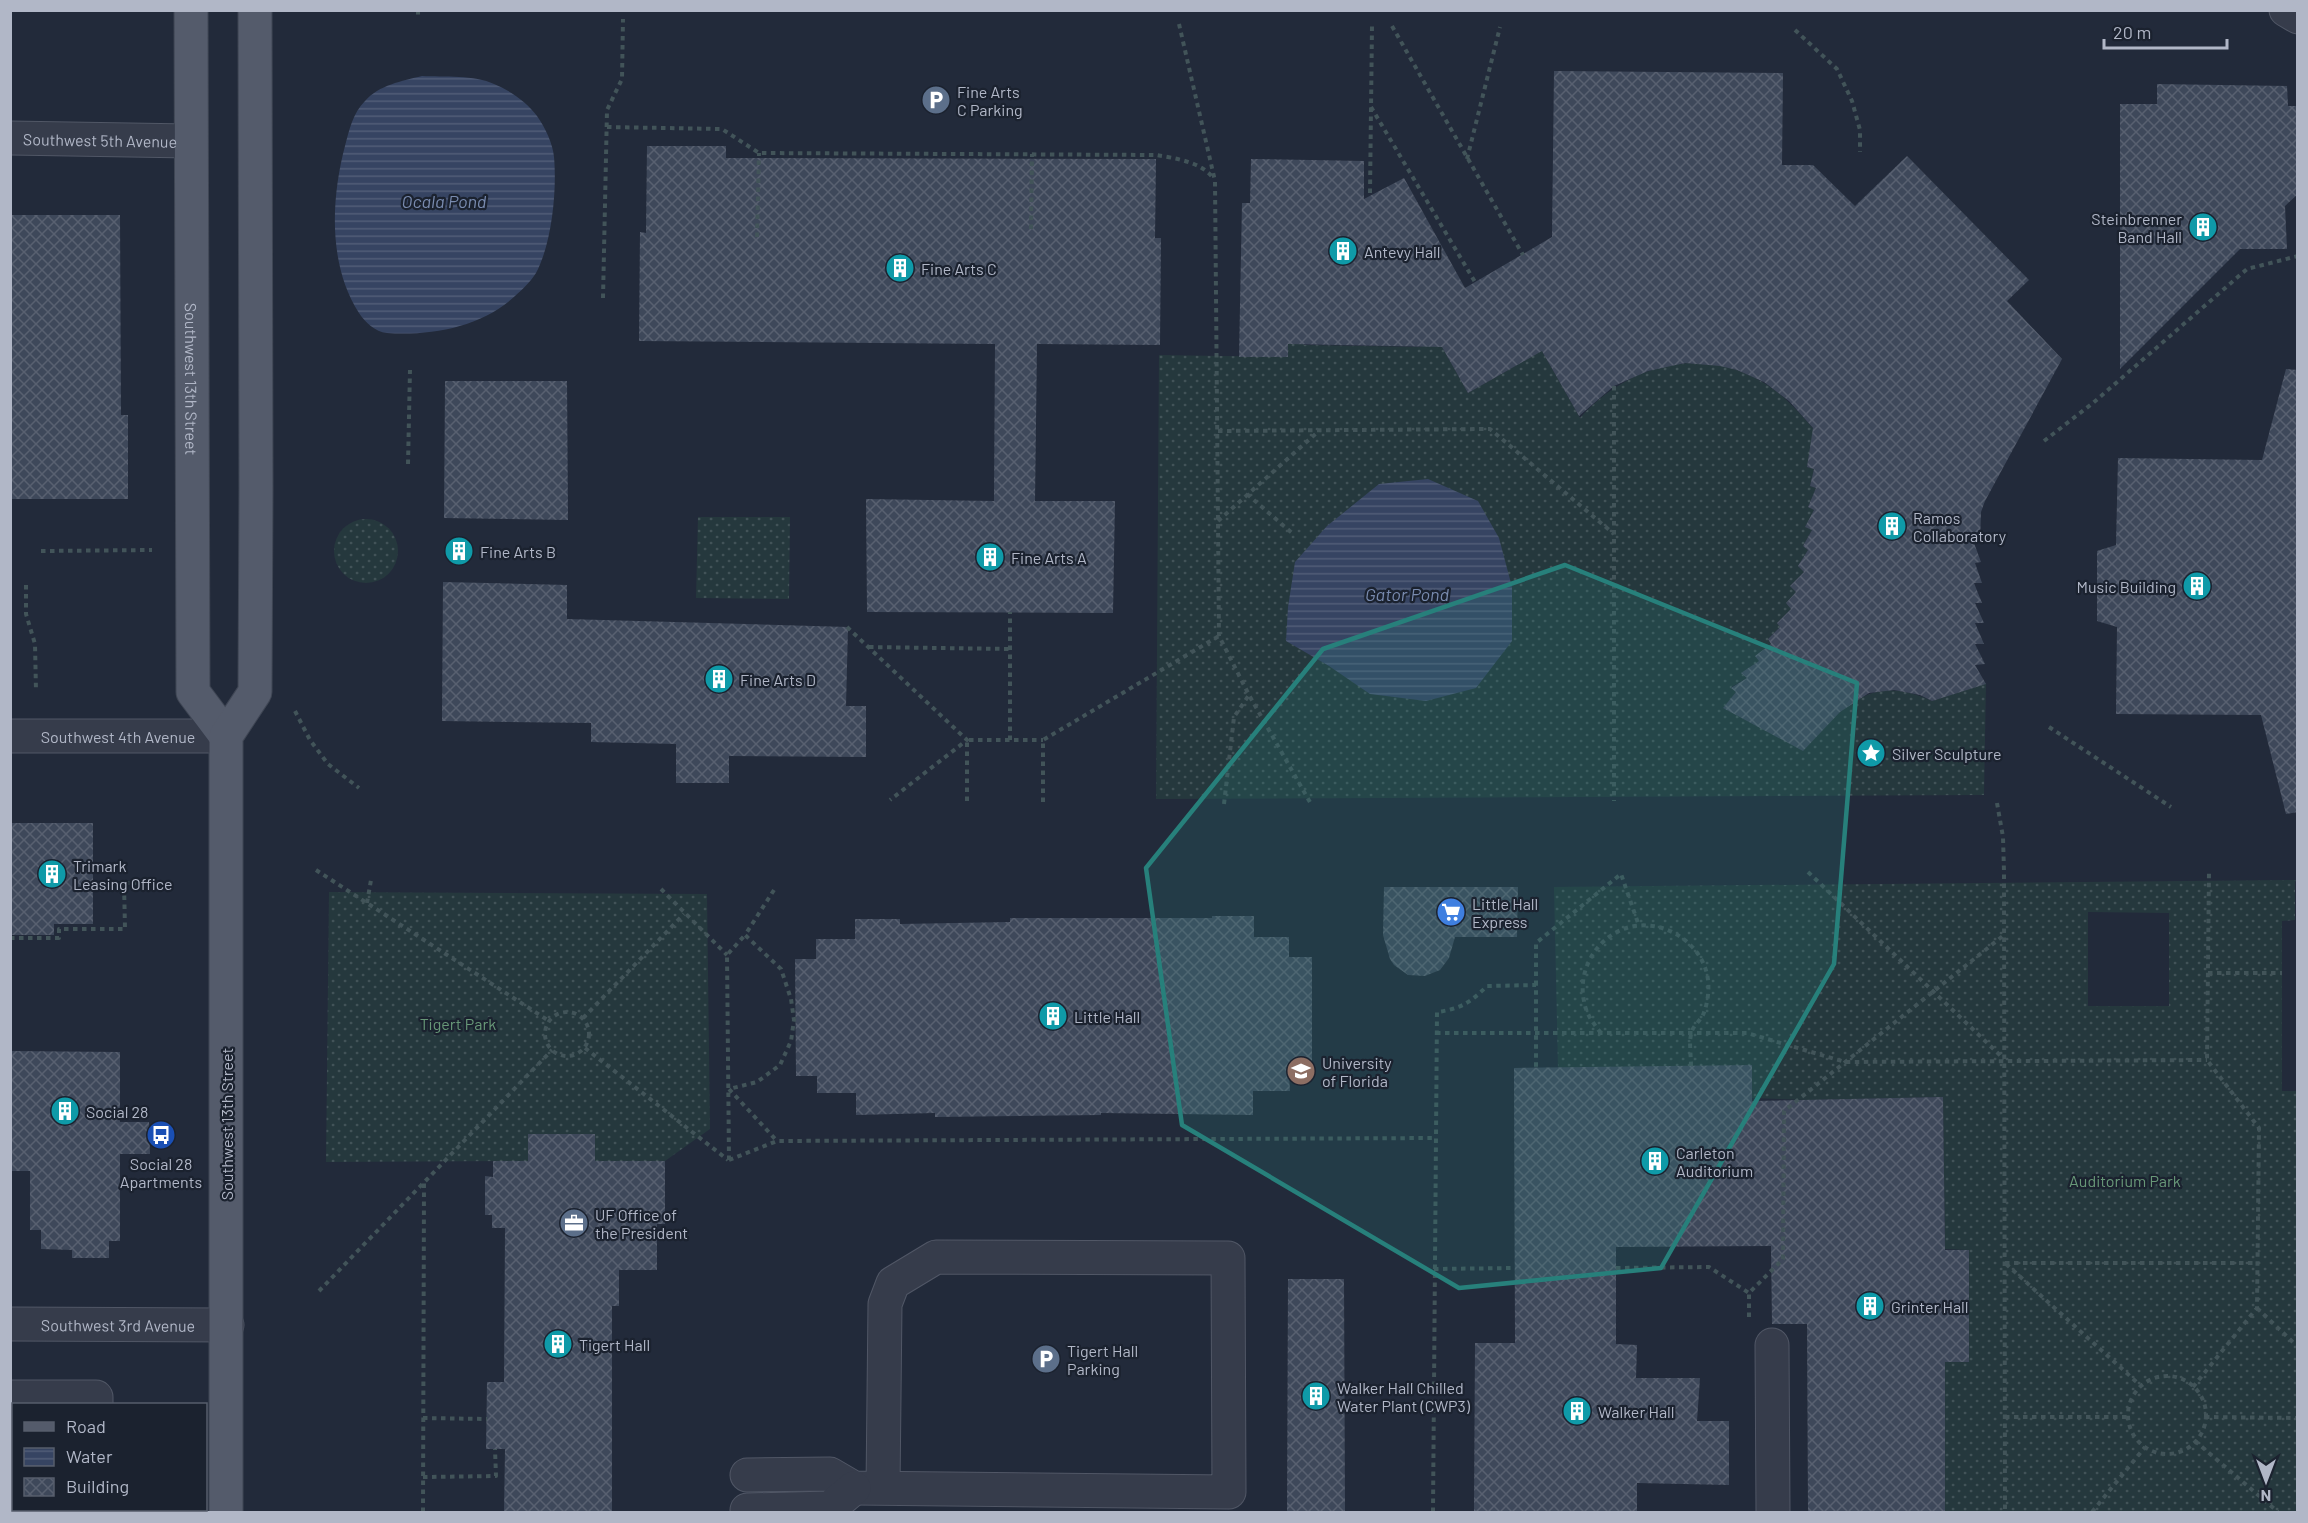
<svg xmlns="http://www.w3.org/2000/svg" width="2308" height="1523" viewBox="0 0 2308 1523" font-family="Barlow,sans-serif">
  <defs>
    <pattern id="grass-dots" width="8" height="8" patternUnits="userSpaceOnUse" patternTransform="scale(1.5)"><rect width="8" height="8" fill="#25383d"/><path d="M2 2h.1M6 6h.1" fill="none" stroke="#425358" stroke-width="1.8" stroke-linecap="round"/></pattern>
    <pattern id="water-rules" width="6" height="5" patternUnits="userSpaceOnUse" patternTransform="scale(1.5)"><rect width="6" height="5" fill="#364462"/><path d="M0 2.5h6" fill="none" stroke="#515d77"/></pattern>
    <pattern id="building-cross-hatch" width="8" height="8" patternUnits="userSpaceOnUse" patternTransform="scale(1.5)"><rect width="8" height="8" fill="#3e485a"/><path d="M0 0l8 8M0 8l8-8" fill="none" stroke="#586070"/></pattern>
  </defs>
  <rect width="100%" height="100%" fill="#222a3a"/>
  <g fill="url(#grass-dots)" fill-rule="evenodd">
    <path d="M1525 321 1580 418C1627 365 1701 344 1764 383 1786 396 1801 415 1818 434L1810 450 1807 467 1814 469 1810 486 1816 488 1808 507 1814 510 1806 527 1812 530 1803 546 1808 550 1798 566 1804 572 1791 585 1796 592 1791 609 1777 623 1780 627 1768 639 1771 644 1759 661 1742 674 1747 678 1731 687 1736 692 1723 708 1803 750C1843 708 1869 672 1932 701L1986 683 1984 795 1156 799 1159 355 1288 357V339H1303L1304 345 1420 347 1438 340 1468 393 1531 357 1514 327ZM1287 641 1426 701 1329 666Z"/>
    <polygon points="698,517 790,517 789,599 696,598"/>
    <circle cx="366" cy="551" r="32"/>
    <path d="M2297 880 2295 882V920L2282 921V1091H2298L2297 1512H1945V1362L1968 1250 1945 1249 1943 1097 1808 1100 1752 1098 1558 1067 1554 887ZM2088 912 2169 913V1006H2088Z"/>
    <polygon points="329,892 707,894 710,1129 665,1161 595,1161 595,1134 528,1134 528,1161 326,1162"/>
  </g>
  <g fill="url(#water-rules)">
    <path d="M422 76C443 77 475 75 494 84 509 90 527 102 537 116 545 127 553 144 554 157 557 190 552 243 536 273 531 281 522 290 515 296 482 327 431 336 387 333 375 332 365 322 359 313 328 265 331 199 345 146 349 130 353 113 365 101 379 85 402 81 422 76Z"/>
    <polygon points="1428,479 1478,501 1499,538 1512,587 1512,641 1476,688 1426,701 1370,694 1329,666 1286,641 1288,607 1295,562 1327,526 1379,484"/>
  </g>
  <g fill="url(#building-cross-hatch)">
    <polygon points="1554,71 1783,73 1782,165 1813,165 1855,206 1907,156 2029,280 2007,301 2062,359 1985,501 1981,512 1980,543 1974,543 1981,562 1975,563 1982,583 1974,583 1982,603 1975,603 1984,623 1975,623 1984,644 1975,644 1985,664 1975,665 1986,684 1932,701 1920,695 1894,690 1869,693 1840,712 1803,751 1723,708 1736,692 1731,688 1747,678 1741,673 1759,661 1755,656 1771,644 1768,639 1780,627 1777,623 1791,609 1786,603 1796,592 1790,586 1804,572 1798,566 1808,550 1803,546 1812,530 1805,527 1814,510 1808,507 1816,488 1810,486 1814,469 1807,467 1813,428 1789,401 1764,382 1737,370 1720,366 1685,363 1648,371 1614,386 1579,416 1542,351 1468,393 1442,347 1288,344 1288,357 1239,357 1242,203 1250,203 1251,159 1364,161 1364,199 1404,178 1465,288 1552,237"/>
    <polygon points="2157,84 2287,86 2288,106 2298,106 2298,194 2285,206 2287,249 2240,249 2120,369 2120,104 2157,104"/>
    <polygon points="647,146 726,146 726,158 1156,159 1155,238 1161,238 1160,345 1037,344 1035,501 1115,501 1113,613 867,612 866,499 994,501 995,344 639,341 640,232 646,233"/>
    <polygon points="10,215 120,215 121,415 128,415 128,499 10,499"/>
    <polygon points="2286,369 2298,370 2298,812 2286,814 2261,715 2116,714 2117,627 2097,621 2097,551 2116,545 2118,458 2262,460"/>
    <polygon points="445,381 567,381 568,520 444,518"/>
    <polygon points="443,582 567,585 567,619 848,627 846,706 866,706 866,757 729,756 729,783 676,783 676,744 591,742 591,723 442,721"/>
    <polygon points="10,823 93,823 93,924 54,924 54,935 10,935"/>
    <polygon points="1384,887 1518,887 1517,937 1455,937 1449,958 1440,970 1425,976 1408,975 1394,965 1390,959 1383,935"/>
    <polygon points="1212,916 1254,916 1254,937 1289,937 1289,957 1312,957 1312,1074 1289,1074 1290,1091 1253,1091 1253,1115 1101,1113 1101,1115 935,1117 935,1113 856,1115 856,1093 817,1093 817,1076 796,1076 795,959 816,959 816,939 855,939 855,919 900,919 900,924 1010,922 1010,918 1212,918"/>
    <polygon points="10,1051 120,1052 120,1122 149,1122 150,1154 120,1154 120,1241 109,1241 109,1258 72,1258 72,1250 41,1249 41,1230 30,1230 30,1171 10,1171"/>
    <polygon points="1752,1065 1752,1101 1943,1097 1945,1250 1969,1250 1969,1362 1945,1362 1945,1512 1808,1512 1807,1324 1772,1324 1771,1246 1616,1247 1616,1344 1637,1345 1636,1378 1700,1378 1697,1421 1729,1421 1729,1485 1637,1483 1637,1512 1474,1512 1475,1343 1515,1343 1514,1068"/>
    <polygon points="528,1134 595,1134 595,1161 665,1161 665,1224 657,1224 657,1270 619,1270 619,1306 612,1306 612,1512 504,1512 505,1449 486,1449 487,1382 504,1382 505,1228 492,1228 492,1215 485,1215 485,1176 493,1177 493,1161 528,1161"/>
    <polygon points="1288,1279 1344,1279 1345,1512 1287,1512"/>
  </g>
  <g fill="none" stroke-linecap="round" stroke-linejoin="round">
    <g stroke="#515766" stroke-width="35">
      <g id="minor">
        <polyline points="2286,10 2298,17"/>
        <path id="s1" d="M10 138 190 141"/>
        <path id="s2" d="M10 736H226"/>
        <path id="s3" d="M10 1324 227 1325"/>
        <polyline points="1772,1345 1773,1512"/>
        <polyline points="10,1397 96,1397 96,1404"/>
        <polyline points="747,1475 830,1474 854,1488 1229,1492 1228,1258 936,1257 893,1283 885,1304 883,1488"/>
        <polyline points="747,1510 830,1508 854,1488"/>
        <polyline points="95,1512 95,1510"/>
      </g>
    </g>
    <g stroke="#3f4654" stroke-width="35">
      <g id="major">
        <path id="s4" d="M191 10 193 692 226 736"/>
        <polyline points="226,1512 226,736 255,692 256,489 255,10"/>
      </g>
    </g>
    <g stroke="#425459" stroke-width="4" stroke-dasharray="4.5 4.5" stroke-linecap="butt">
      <polyline points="418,10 418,18"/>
      <polyline points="1179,24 1215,181 1219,636 1249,695 1311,804"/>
      <polyline points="1392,26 1523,255"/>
      <polyline points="1795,30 1837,69 1852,101 1860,130 1860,152"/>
      <polyline points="1371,107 1475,282"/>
      <path d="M607 127 722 129 759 153 1156 155C1174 158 1202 162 1213 178"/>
      <polyline points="1467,159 1500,27"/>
      <polyline points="1370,193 1372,26"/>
      <polyline points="1031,229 1032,154"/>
      <polyline points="757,237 759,153"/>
      <polyline points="603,298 607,110 622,79 623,19"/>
      <polyline points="1614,386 1614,801"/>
      <polyline points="1218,431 1490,429 1614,534"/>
      <polyline points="2044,441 2093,403 2247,269 2298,256"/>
      <polyline points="408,464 410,370"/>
      <polyline points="1247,494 1292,533"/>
      <polyline points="1218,521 1320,430"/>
      <polyline points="41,551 152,550"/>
      <polyline points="26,585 26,614 35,644 36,691"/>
      <polyline points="847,627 967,740 890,800"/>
      <polyline points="869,647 1010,649"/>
      <polyline points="295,711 310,740 328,764 359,788"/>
      <polyline points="2049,727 2171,807"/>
      <polyline points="1010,740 1010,612"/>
      <polyline points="967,801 967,740 1043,740"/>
      <polyline points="1043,802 1043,740 1219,636"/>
      <polyline points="1997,803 2003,837 2004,872 2005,1512"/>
      <polyline points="1224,804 1234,717 1249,695"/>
      <polyline points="316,870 549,1021"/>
      <polyline points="1808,872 2004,1059"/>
      <polyline points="661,889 727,955"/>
      <polyline points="774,890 745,935 781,969 791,999 794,1020 791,1041 780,1065 757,1082 729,1089 777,1141"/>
      <polyline points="367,903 371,880"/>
      <polyline points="10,938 59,938 59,929 125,929 124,883 157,883"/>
      <polyline points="2208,973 2282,973"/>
      <polyline points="1536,985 1536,943 1621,874 1639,926"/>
      <circle cx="567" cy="1034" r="22"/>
      <polyline points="583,1018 684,914"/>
      <polyline points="1436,1033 1747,1033 1845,1062 2207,1060"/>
      <path d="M1601 1033C1593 1023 1586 1014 1584 1001 1577 969 1598 935 1630 927 1663 919 1699 941 1707 974 1710 987 1708 1003 1703 1015 1700 1021 1692 1027 1691 1034 1689 1044 1691 1056 1691 1066"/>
      <polyline points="585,1048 728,1160"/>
      <polyline points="729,1160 777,1141 1435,1138"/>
      <polyline points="729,1160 727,955 745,935"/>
      <polyline points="2005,1263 2257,1263"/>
      <polyline points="2006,1264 2141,1386"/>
      <polyline points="1616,1268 1709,1267 1749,1293"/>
      <polyline points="1434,1269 1515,1268"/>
      <polyline points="319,1291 552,1050"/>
      <polyline points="2257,1308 2298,1347"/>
      <polyline points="1749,1317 1749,1293 1783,1259 1784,1111 2004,935"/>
      <circle cx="2167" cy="1415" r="39"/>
      <polyline points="2193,1387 2257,1308 2259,1128 2207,1060 2209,872"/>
      <polyline points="2005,1417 2127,1417"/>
      <polyline points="2205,1417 2298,1418"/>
      <polyline points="423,1418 487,1419"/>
      <polyline points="2195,1441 2278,1512"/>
      <polyline points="423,1477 496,1476 495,1449"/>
      <polyline points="423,1512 424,1183"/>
      <path d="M1433 1512 1437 1012C1460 1009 1470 1003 1487 986L1536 985V1068"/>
      <polyline points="2092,1512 2145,1447"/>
    </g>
    <use href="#minor" stroke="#363c4b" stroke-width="33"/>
    <use href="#major" stroke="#545b6b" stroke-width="33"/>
  </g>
  <path fill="#27807b" fill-opacity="0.2" stroke="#27807b" stroke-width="4.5" stroke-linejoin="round" d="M1565 565 1857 683 1834 964 1661 1268 1459 1288 1182 1125 1146 868 1323 649Z"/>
  <defs>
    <g id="parking-disc" transform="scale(1.5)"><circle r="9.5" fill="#5c6f8a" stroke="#1b222f"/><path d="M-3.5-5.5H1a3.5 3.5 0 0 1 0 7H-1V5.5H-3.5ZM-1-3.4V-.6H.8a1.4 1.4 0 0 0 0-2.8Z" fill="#fff"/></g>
    <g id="building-disc" transform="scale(1.5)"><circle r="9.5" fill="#0f9aa8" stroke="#1b222f"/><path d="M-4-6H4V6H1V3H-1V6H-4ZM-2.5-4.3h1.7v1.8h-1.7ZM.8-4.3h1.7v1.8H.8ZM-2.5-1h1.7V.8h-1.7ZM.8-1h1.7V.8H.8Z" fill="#fff"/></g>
    <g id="sight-disc" transform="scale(1.5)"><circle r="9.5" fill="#0f9aa8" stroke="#1b222f"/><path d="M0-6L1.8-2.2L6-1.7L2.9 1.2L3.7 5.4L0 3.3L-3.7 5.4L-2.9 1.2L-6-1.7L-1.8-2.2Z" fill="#fff"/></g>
    <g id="supermarket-disc" transform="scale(1.5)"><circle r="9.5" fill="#3f7fe0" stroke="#1b222f"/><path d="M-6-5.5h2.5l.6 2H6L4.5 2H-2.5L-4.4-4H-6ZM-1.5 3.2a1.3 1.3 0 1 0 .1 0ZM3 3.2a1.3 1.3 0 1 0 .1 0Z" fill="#fff"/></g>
    <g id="university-disc" transform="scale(1.5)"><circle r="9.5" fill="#8d6e63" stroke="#1b222f"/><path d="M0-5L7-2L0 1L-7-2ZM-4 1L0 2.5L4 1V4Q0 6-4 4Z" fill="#fff"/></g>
    <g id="bus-disc" transform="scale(1.5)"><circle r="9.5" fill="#1a4fb4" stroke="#1b222f"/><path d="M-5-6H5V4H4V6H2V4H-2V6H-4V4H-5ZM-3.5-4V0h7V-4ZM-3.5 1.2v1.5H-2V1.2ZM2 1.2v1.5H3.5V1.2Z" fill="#fff"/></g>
    <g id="office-disc" transform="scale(1.5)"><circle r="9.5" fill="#5c6f8a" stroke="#1b222f"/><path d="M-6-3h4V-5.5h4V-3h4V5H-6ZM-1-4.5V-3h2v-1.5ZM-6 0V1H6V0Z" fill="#fff"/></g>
  </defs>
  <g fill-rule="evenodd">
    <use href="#parking-disc" x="936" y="100"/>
    <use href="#building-disc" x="2203" y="227"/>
    <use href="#building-disc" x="1343" y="251"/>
    <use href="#building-disc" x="900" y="268"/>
    <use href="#building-disc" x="1892" y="526"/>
    <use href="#building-disc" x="459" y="551"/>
    <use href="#building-disc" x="990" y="557"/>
    <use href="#building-disc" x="2197" y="586"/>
    <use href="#building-disc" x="719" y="679"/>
    <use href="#sight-disc" x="1871" y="753"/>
    <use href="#building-disc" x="52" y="874"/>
    <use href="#supermarket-disc" x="1451" y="912"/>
    <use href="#building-disc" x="1053" y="1016"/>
    <use href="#university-disc" x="1301" y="1071"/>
    <use href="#building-disc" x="65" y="1111"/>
    <use href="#bus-disc" x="161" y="1135"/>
    <use href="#building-disc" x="1655" y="1161"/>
    <use href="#office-disc" x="574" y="1223"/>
    <use href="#building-disc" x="1870" y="1306"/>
    <use href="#building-disc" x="558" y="1344"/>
    <use href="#parking-disc" x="1046" y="1359"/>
    <use href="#building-disc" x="1316" y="1396"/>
    <use href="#building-disc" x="1577" y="1411"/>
  </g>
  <g text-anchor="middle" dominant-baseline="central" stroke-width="4.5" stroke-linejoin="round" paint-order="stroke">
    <g font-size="16" fill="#b1b7c7" stroke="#1b222f" text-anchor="start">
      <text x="957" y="91">Fine Arts<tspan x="957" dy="18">C Parking</tspan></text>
      <text x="2182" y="218" text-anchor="end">Steinbrenner<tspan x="2182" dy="18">Band Hall</tspan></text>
      <text x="1364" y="251">Antevy Hall</text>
      <text x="921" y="268">Fine Arts C</text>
      <text x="1913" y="517">Ramos<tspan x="1913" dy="18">Collaboratory</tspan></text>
      <text x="480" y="551">Fine Arts B</text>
      <text x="1011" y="557">Fine Arts A</text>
      <text x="2176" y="586" text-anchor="end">Music Building</text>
      <text x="740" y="679">Fine Arts D</text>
      <text x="1892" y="753">Silver Sculpture</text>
      <text x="73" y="865">Trimark<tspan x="73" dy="18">Leasing Office</tspan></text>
      <text x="1472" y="903">Little Hall<tspan x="1472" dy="18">Express</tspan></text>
      <text x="1074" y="1016">Little Hall</text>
      <text x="1322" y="1062">University<tspan x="1322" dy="18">of Florida</tspan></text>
      <text x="86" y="1111">Social 28</text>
      <text x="1676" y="1152">Carleton<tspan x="1676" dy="18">Auditorium</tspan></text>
      <text x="161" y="1163" text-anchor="middle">Social 28<tspan x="161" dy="18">Apartments</tspan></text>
      <text x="595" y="1214">UF Office of<tspan x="595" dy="18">the President</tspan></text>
      <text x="1891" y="1306">Grinter Hall</text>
      <text x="579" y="1344">Tigert Hall</text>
      <text x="1067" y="1350">Tigert Hall<tspan x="1067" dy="18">Parking</tspan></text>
      <text x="1337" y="1387">Walker Hall Chilled<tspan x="1337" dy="18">Water Plant (CWP3)</tspan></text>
      <text x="1598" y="1411">Walker Hall</text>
    </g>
    <g font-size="16" fill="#b1b7c7" stroke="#1b222f">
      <text stroke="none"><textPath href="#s1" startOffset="90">Southwest 5th Avenue</textPath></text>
      <text stroke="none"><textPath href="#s4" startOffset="369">Southwest 13th Street</textPath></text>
      <text stroke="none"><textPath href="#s2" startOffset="108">Southwest 4th Avenue</textPath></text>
      <text transform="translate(226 1124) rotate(-90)">Southwest 13th Street</text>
      <text stroke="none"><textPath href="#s3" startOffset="108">Southwest 3rd Avenue</textPath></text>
    </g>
    <g font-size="16" fill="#689878" stroke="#1b222f">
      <text x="458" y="1023">Tigert Park</text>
      <text x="2125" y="1180">Auditorium Park</text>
    </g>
    <g font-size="18" font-style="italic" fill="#798baf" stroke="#1b222f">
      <text x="444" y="201">Ocala Pond</text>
      <text x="1407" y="594">Gator Pond</text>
    </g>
  </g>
  <rect width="2308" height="1523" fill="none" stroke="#b1b7c7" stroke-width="24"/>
  <rect x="12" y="1403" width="195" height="108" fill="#1b222f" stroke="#575e6c" stroke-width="1.5"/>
  <rect x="24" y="1422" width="30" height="9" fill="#545b6b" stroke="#575e6c" stroke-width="1.5"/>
  <text x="66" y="1433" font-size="18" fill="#b1b7c7">Road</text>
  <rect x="24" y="1448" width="30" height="18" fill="url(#water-rules)" stroke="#575e6c" stroke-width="1.5"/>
  <text x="66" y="1463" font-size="18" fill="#b1b7c7">Water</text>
  <rect x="24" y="1478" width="30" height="18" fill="url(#building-cross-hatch)" stroke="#575e6c" stroke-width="1.5"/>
  <text x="66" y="1493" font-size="18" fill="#b1b7c7">Building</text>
  <g transform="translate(2266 1481) rotate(180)" stroke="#1b222f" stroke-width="4.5" paint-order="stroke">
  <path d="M0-4.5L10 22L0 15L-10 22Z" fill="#b1b7c7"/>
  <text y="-9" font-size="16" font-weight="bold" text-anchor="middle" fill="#b1b7c7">N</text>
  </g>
  <path d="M2104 39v9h123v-9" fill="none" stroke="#b1b7c7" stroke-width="3"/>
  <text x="2113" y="39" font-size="18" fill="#b1b7c7" stroke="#1b222f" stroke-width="4.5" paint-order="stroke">20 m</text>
</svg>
